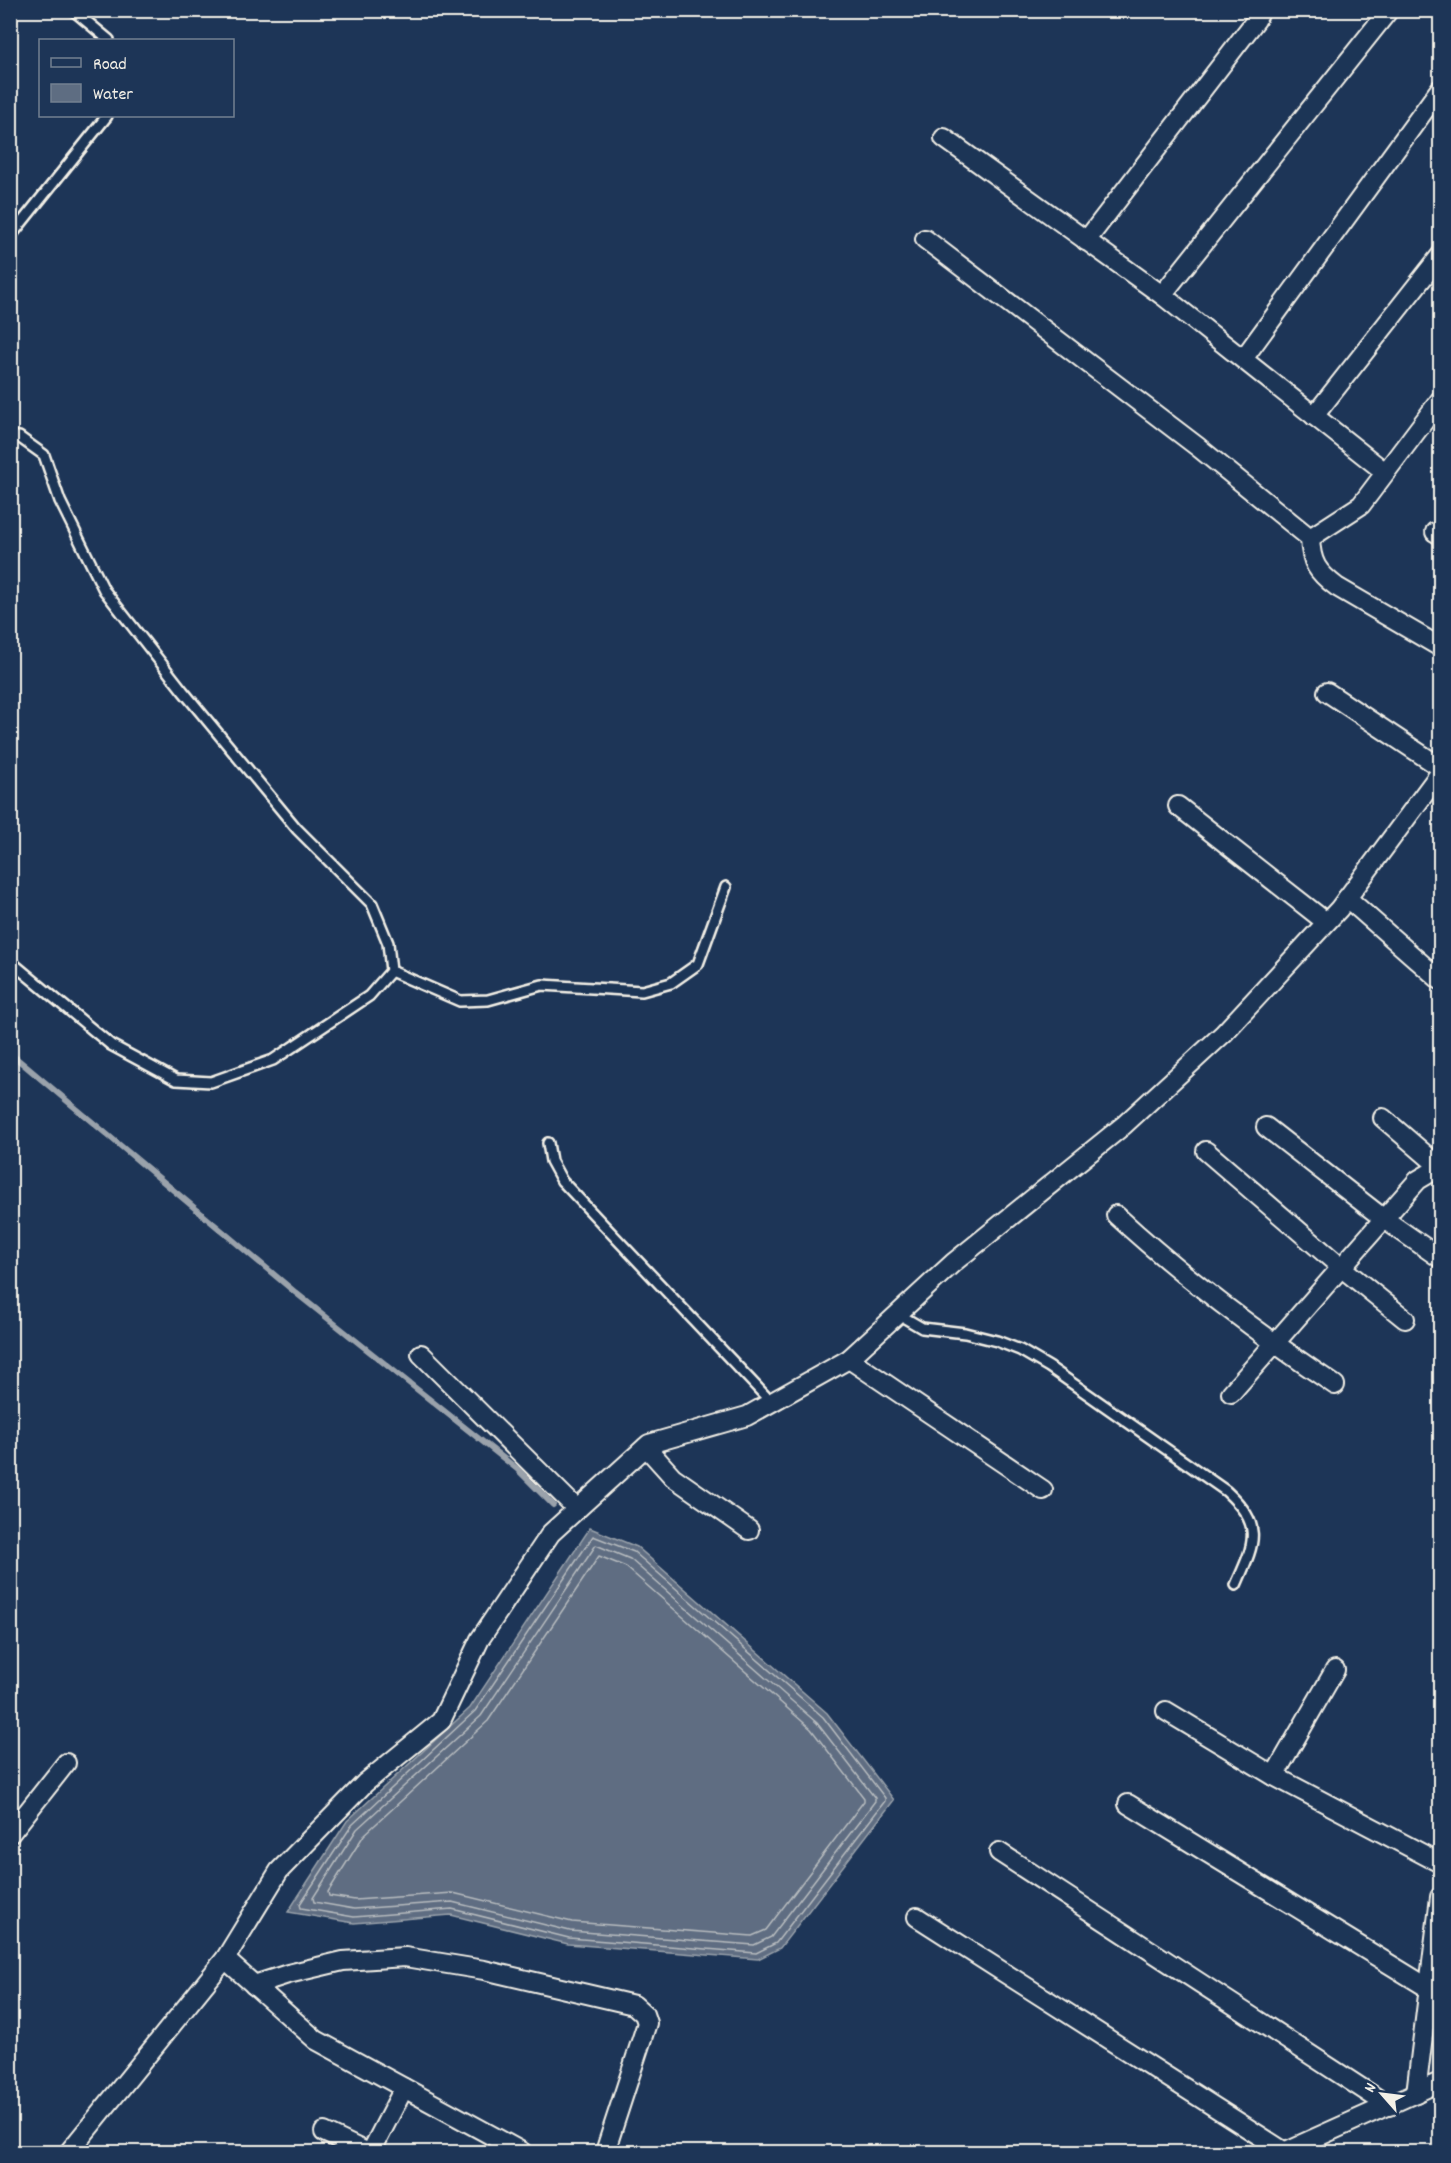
<svg xmlns="http://www.w3.org/2000/svg" width="1451" height="2163" viewBox="0 0 1451 2163" font-family="Dekko,sans-serif">
  <rect width="100%" height="100%" fill="#1d3557"/>
  <filter id="ink" filterUnits="userSpaceOnUse"><feTurbulence type="fractalNoise" baseFrequency=".0167" numOctaves="2"/><feDisplacementMap in="SourceGraphic" scale="12" xChannelSelector="R" yChannelSelector="G"/><feConvolveMatrix kernelMatrix="1 2 1 2 8 2 1 2 1" color-interpolation-filters="sRGB"/></filter>
  <g filter="url(#ink)">
    <polygon fill="#5e6d82" stroke="#9aa2ab" stroke-width="1.5" points="590,1528 637,1547 827,1713 894,1800 780,1948 758,1959 568,1944 451,1915 354,1923 288,1912 347,1821 470,1708"/>
    <g fill="none" stroke-linecap="round" stroke-linejoin="round">
      <g stroke="#b8bcbf" stroke-width="1.5">
        <polygon points="593,1536 634,1552 823,1717 885,1798 885,1801 776,1943 756,1953 569,1938 452,1909 354,1917 301,1908 300,1904 352,1825 475,1711"/>
        <polygon points="596,1545 630,1559 817,1723 875,1798 875,1801 771,1937 754,1945 570,1931 452,1902 354,1909 314,1902 313,1898 357,1829 481,1716"/>
        <polygon points="599,1556 626,1567 811,1729 864,1798 864,1801 766,1930 752,1936 572,1922 453,1893 355,1900 329,1896 328,1892 364,1835 488,1721"/>
      </g>
      <polyline stroke="#9aa2ab" stroke-width="6" points="10,1053 296,1293 517,1469 553,1505"/>
      <g stroke="#f4f1e8" stroke-width="14">
        <g id="service">
          <polyline points="73,10 109,40"/>
          <polyline points="10,237 107,116"/>
          <polyline points="10,437 19,437 44,455 60,501 104,590 183,691 297,829 372,904 388,943 391,971 369,996 273,1060 211,1082 176,1080 111,1045 10,961"/>
          <polyline points="391,971 460,1001 488,1000 542,985 642,991 671,983 698,964 726,887"/>
          <polyline points="548,1143 551,1161 562,1181 771,1402"/>
          <path d="M898 1314 922 1328 965 1333 997 1341 1020 1350 1049 1367 1226 1491C1264 1526 1255 1542 1236 1585"/>
        </g>
      </g>
      <g stroke="#f4f1e8" stroke-width="22">
        <g id="minor">
          <polyline points="944,138 1162,295 1385,472"/>
          <path d="M925 239 1198 447 1310 538C1311 563 1317 572 1337 587L1440 647"/>
          <polyline points="1086,241 1256,20 1261,10"/>
          <polyline points="1162,295 1389,10"/>
          <polyline points="1243,359 1440,89"/>
          <polyline points="1314,416 1440,256"/>
          <polyline points="1435,532 1440,535"/>
          <polyline points="1310,538 1361,505 1440,400"/>
          <polyline points="1327,692 1440,767"/>
          <polyline points="1178,806 1326,922"/>
          <polyline points="1347,898 1440,980"/>
          <polyline points="1383,1118 1440,1167"/>
          <polyline points="1266,1127 1384,1219 1440,1258"/>
          <polyline points="1206,1151 1342,1268 1405,1319"/>
          <path d="M1116 1215C1184 1278 1258 1333 1335 1385"/>
          <polyline points="421,1354 577,1509"/>
          <polyline points="849,1359 1043,1490"/>
          <polyline points="1231,1393 1418,1180 1440,1167"/>
          <polyline points="646,1447 673,1477 749,1530"/>
          <polyline points="1166,1711 1274,1776 1440,1863"/>
          <polyline points="1274,1776 1335,1670"/>
          <polyline points="1128,1804 1430,1989"/>
          <polyline points="10,1834 66,1763"/>
          <polyline points="999,1852 1389,2106"/>
          <polyline points="917,1917 1285,2152"/>
          <polyline points="225,1959 316,2040 522,2152"/>
          <polyline points="254,1985 288,1974 343,1961 405,1957 484,1970 634,2005 644,2014 647,2023 605,2152"/>
          <polyline points="1416,2093 1440,1897"/>
          <polyline points="324,2132 366,2152"/>
          <polyline points="69,2152 225,1959 279,1871 365,1783 441,1721 480,1639 551,1533 649,1444 747,1416 849,1359 953,1263 1124,1125 1224,1033 1339,909 1440,773"/>
          <polyline points="371,2152 404,2088"/>
          <polyline points="1284,2152 1440,2082"/>
        </g>
      </g>
      <use href="#service" stroke="#1d3557" stroke-width="9"/>
      <use href="#minor" stroke="#1d3557" stroke-width="18"/>
    </g>
  </g>
  <rect width="1451" height="2163" fill="none" stroke="#1d3557" stroke-width="36"/>
  <rect x="18" y="18" width="1415" height="2127" fill="none" stroke="#f4f1e8" stroke-width="2" filter="url(#ink)"/>
  <rect x="39" y="39" width="195" height="78" fill="#1d3557" stroke="#738091" stroke-width="1.5"/>
  <rect x="51" y="58" width="30" height="9" fill="#1d3557" stroke="#738091" stroke-width="1.5"/>
  <text x="93" y="69" font-size="18" fill="#f4f1e8">Road</text>
  <rect x="51" y="84" width="30" height="18" fill="#5e6d82" stroke="#738091" stroke-width="1.5"/>
  <text x="93" y="99" font-size="18" fill="#f4f1e8">Water</text>
  <g transform="translate(1382 2094) rotate(298)" stroke="#1d3557" stroke-width="4.5" paint-order="stroke">
  <path d="M0-4.5L10 22L0 15L-10 22Z" fill="#f4f1e8"/>
  <text y="-9" font-size="16" font-weight="bold" text-anchor="middle" fill="#f4f1e8">N</text>
  </g>
</svg>
